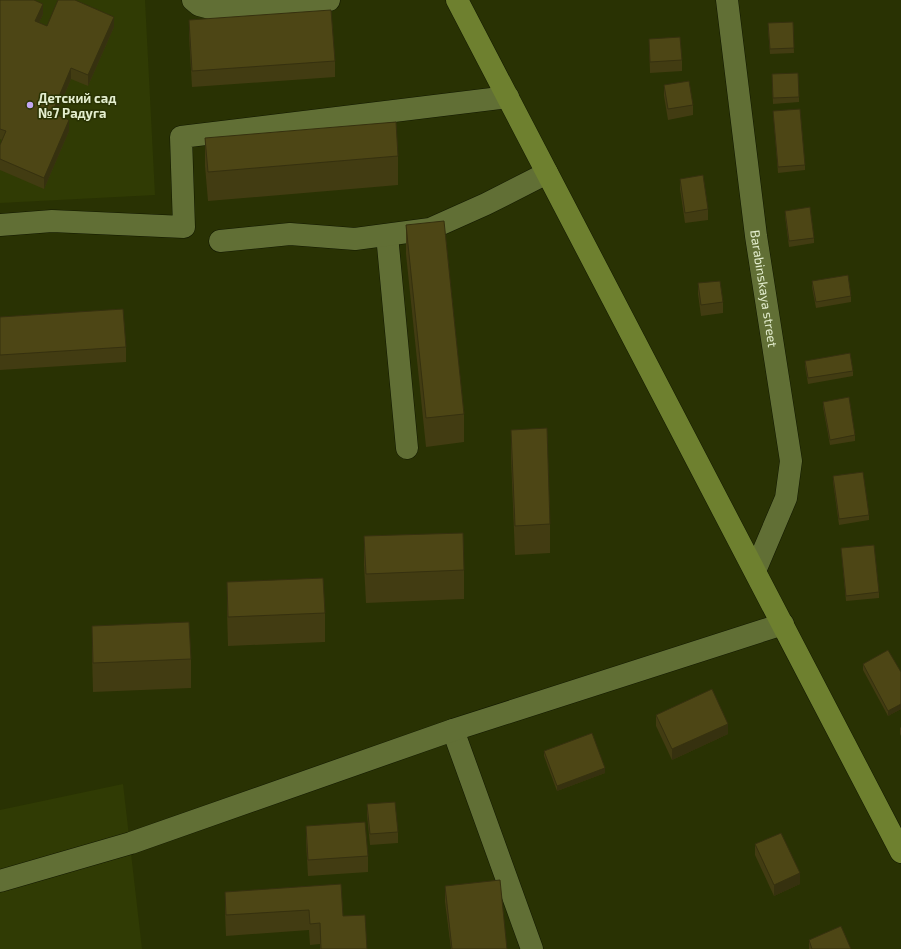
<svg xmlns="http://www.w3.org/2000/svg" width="901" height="949" viewBox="0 0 901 949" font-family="'Exo 2',sans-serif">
  <rect width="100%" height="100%" fill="#293203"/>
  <g fill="#303b04">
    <polygon points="0,0 145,0 155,195 0,203"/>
    <polygon points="123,784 142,949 0,949 0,810"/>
  </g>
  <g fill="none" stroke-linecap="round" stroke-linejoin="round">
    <g stroke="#121800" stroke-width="23">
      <g id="minor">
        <polyline points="193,0 199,5 218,10 314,5 329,0"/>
        <path id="s1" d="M727 0 756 236 791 461 786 498 755 571"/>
        <polyline points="0,225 52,221 184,227 181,137 508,97"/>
        <polyline points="387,235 407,448"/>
        <polyline points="220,241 290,234 355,239 430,229 486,204 547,173"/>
        <polyline points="453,730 532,949"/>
        <polyline points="0,881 131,843 453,730 783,624"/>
      </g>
    </g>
    <g stroke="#121800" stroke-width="23">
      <polyline id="major" points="457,0 901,852"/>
    </g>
    <use href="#minor" stroke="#616f35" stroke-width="22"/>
    <use href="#major" stroke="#6e802f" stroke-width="22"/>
  </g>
  <g fill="#423c12">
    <polygon points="0,0 43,14 39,23 47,26 114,27 88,86 71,79 56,115 69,131 44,189 0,170 0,145 2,140 0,139"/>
    <polygon points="189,20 335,61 335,77 192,87 189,36"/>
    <polygon points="793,22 794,53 770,54 768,29"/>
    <polygon points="649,39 682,60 682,71 650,73"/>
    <polygon points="772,79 799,97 799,102 773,104"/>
    <polygon points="664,85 693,105 693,115 668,120 664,96"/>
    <polygon points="773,111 805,165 805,170 778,173"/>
    <polygon points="205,138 398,156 398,185 208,201 205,166"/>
    <polygon points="680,179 708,209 708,220 685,223 680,189"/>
    <polygon points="785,211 814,238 814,243 789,247 785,216"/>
    <polygon points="406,225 464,414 464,442 426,447 406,254"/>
    <polygon points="812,281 851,296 851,302 816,308 812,287"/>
    <polygon points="698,283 723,302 723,313 701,316 698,294"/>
    <polygon points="0,317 126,347 126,362 0,370"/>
    <polygon points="805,361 853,371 853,376 808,384 805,366"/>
    <polygon points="823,402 855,435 855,441 830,445 823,407"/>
    <polygon points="511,430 550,524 550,553 515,555 511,458"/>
    <polygon points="833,476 869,515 869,520 839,525 833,482"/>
    <polygon points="364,536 464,570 464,599 366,603 364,565"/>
    <polygon points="841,548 879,592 879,598 846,601"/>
    <polygon points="227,582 325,613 325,642 228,646 227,611"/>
    <polygon points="92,626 191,659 191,688 93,692 92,654"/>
    <polygon points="863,664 901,672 901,709 888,716 863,670"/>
    <polygon points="656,715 728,734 672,760 656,726"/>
    <polygon points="901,727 901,736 900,734 900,728"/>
    <polygon points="544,751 605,773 557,791 544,756"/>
    <polygon points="367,804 398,832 398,843 370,845 367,815"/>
    <polygon points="306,826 368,856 368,872 308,876 306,842"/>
    <polygon points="755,844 800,884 774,896 755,855"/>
    <polygon points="445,886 507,949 451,949 445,902"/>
    <polygon points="225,892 343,916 367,949 320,949 320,944 310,945 309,930 226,936 225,912"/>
    <polygon points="809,940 851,949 809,949"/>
  </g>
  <g fill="#36310f">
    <polygon points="43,4 43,14 35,32 35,21"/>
    <polygon points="114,17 114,27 88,86 88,75"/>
    <polygon points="71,68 71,79 52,124 52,113"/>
    <polygon points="69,120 69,131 44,189 44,178"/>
    <polygon points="901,704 901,709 888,716 888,711"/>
    <polygon points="728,724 728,734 672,760 672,749"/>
    <polygon points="605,768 605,773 557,791 557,786"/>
    <polygon points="800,873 800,884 774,896 774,885"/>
  </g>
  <g fill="#4d4615" stroke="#36310f">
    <polygon points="0,0 34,0 43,4 35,21 47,26 58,0 75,0 114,17 88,75 71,68 52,113 69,120 44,178 0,159 0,145 6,131 0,129"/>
    <polygon points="331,10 335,61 192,71 189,20"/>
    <polygon points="793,22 794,48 770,49 768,23"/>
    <polygon points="680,37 682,60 650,62 649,39"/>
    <polygon points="798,73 799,97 773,98 772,74"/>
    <polygon points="689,81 693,105 668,109 664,85"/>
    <polygon points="800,109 805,165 778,167 773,111"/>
    <polygon points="396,122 398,156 208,172 205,138"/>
    <polygon points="703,175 708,209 685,213 680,179"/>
    <polygon points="810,207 814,238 789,241 785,211"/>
    <polygon points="444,221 464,414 426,418 406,225"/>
    <polygon points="848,275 851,296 816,302 812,281"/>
    <polygon points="720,281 723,302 701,305 698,283"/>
    <polygon points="123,309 126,347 0,355 0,317"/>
    <polygon points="850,353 853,371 808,378 805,361"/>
    <polygon points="849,397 855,435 830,440 823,402"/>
    <polygon points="547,428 550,524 515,526 511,430"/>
    <polygon points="863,472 869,515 839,519 833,476"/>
    <polygon points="463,533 464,570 366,574 364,536"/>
    <polygon points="874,545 879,592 846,596 841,548"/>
    <polygon points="323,578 325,613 228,617 227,582"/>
    <polygon points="189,622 191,659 93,663 92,626"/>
    <polygon points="888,650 901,672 901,704 888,711 863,664"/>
    <polygon points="712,689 728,724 672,749 656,715"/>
    <polygon points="592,733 605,768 557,786 544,751"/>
    <polygon points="395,802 398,832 370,834 367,804"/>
    <polygon points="365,822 368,856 308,860 306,826"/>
    <polygon points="781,833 800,873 774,885 755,844"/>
    <polygon points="500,880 507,949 452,949 445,886"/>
    <polygon points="341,884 343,916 365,915 367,949 321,949 320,923 310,924 309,910 226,915 225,892"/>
    <polygon points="841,926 851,949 812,949 809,940"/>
  </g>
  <circle fill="#c2a7f2" stroke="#293203" stroke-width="1.5" cx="30" cy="105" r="4"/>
  <g text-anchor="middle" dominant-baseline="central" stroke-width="3" stroke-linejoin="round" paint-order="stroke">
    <g font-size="13" font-weight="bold" fill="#e3edce" stroke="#293203" text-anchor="start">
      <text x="38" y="98">Детский сад<tspan x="38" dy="15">№7 Радуга</tspan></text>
    </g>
    <g font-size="13" fill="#e3edce" stroke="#293203">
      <text stroke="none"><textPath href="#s1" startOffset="291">Barabinskaya street</textPath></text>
    </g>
  </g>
</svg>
